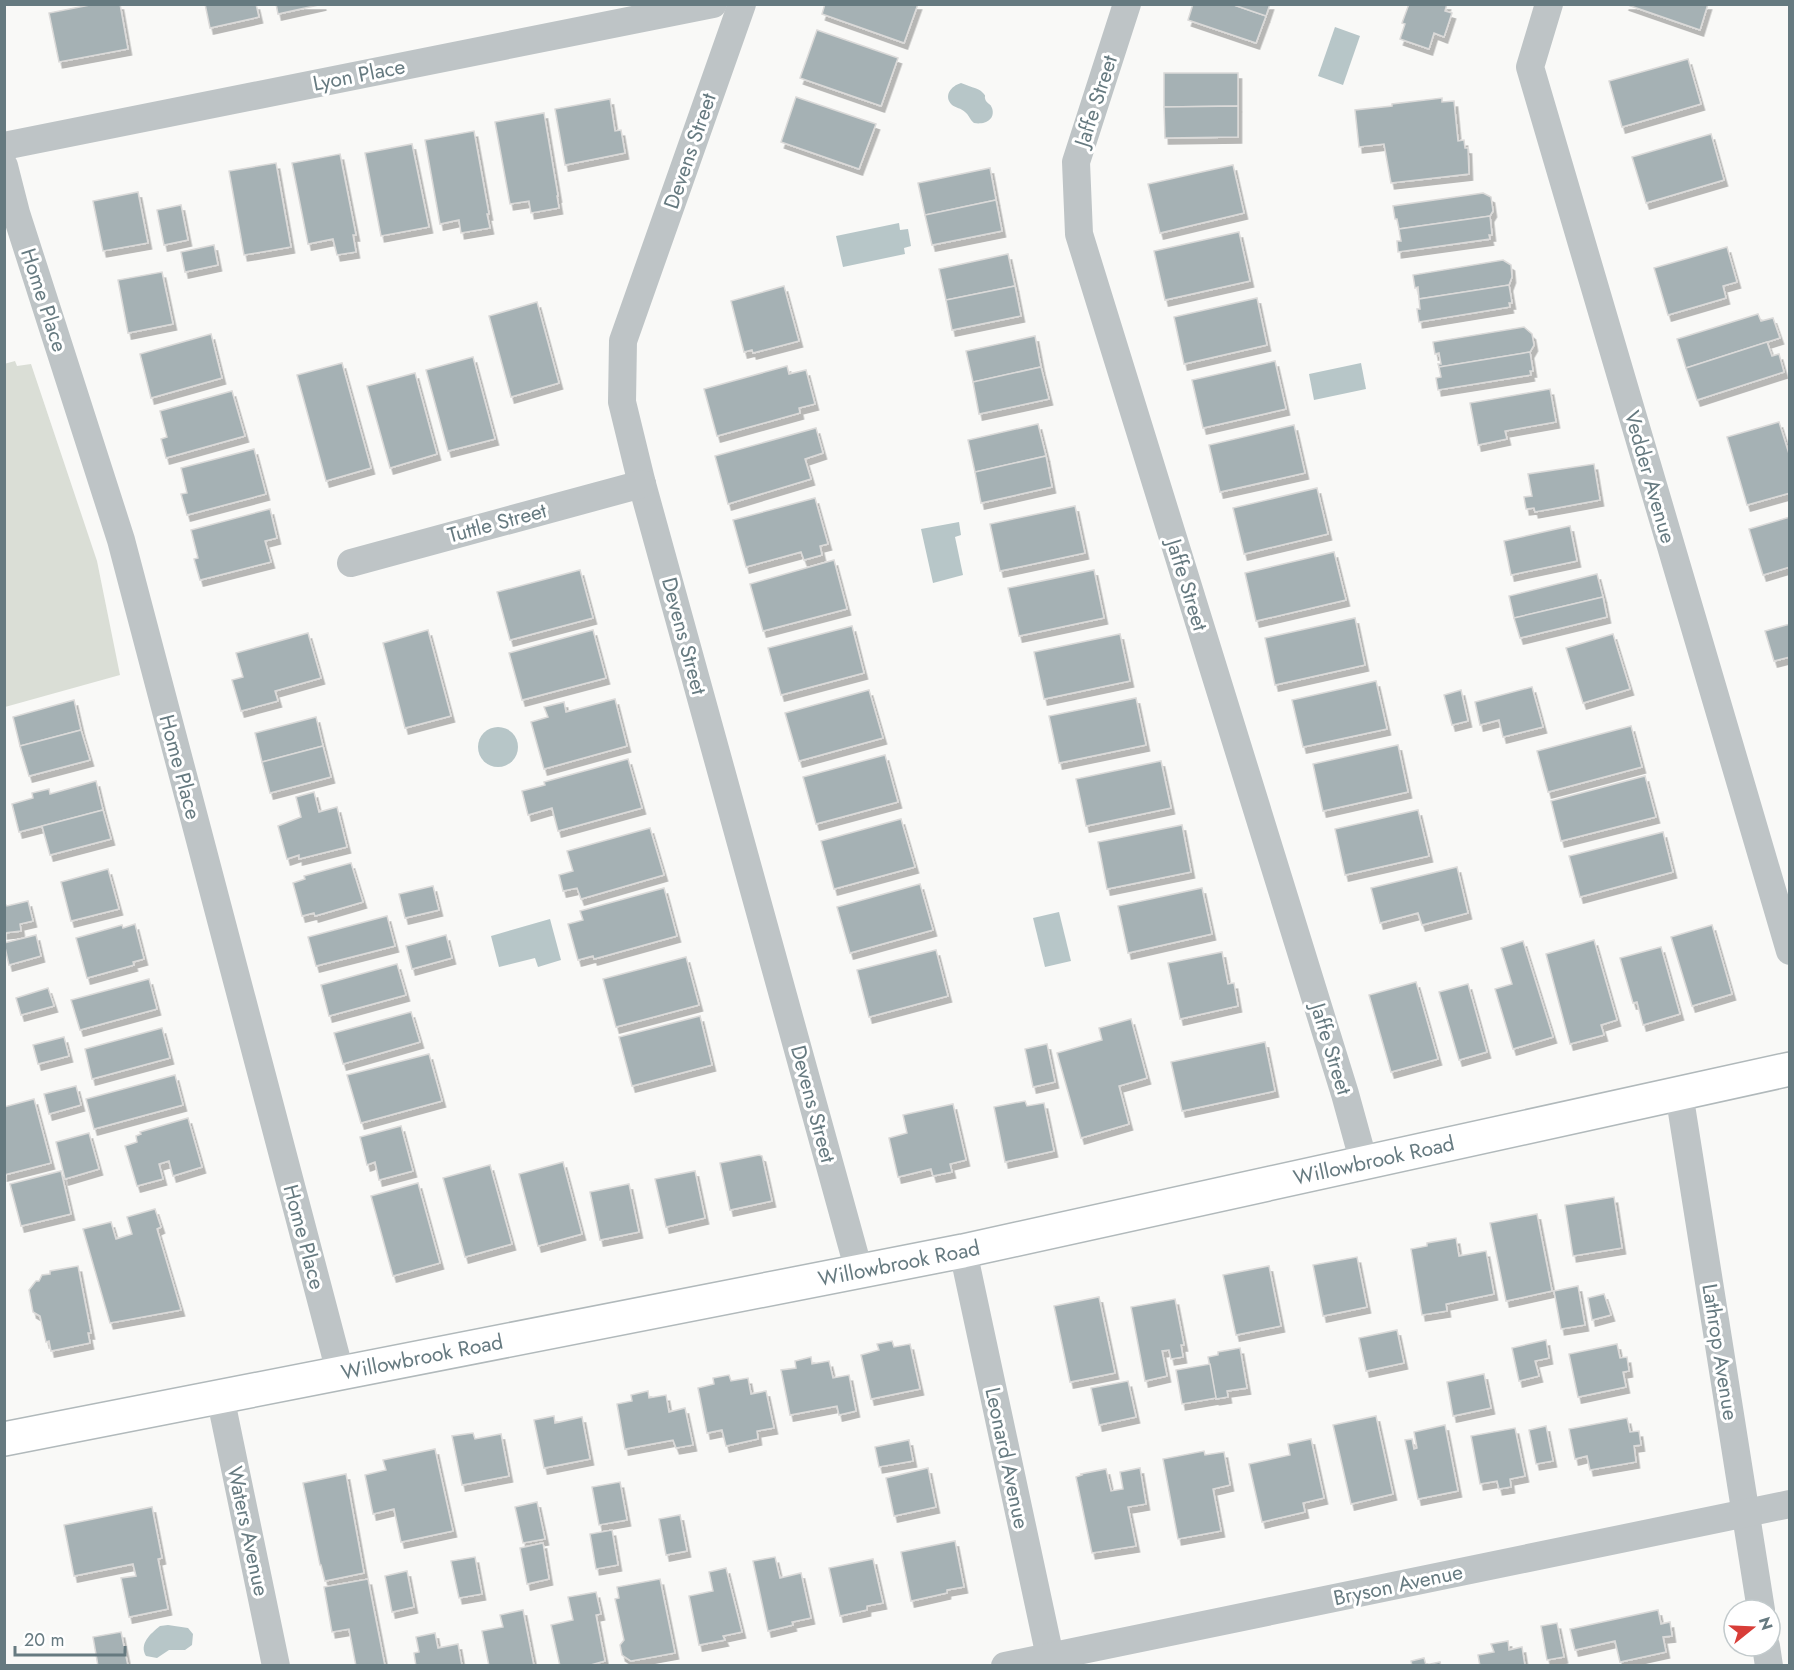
<svg xmlns="http://www.w3.org/2000/svg" width="1794" height="1670" viewBox="0 0 1794 1670" font-family="Jost,sans-serif">
  <defs>
    <filter id="shadow"><feDropShadow dx="3.5" dy="6" stdDeviation="0" flood-color="#0004"/></filter>
  </defs>
  <rect width="100%" height="100%" fill="#f9f9f7"/>
  <polygon fill="#daded6" points="15,361 17,366 31,364 97,561 120,675 5,707 4,364"/>
  <g fill="#b7c6c8">
    <polygon points="1335,27 1360,36 1343,85 1318,76"/>
    <path d="M961 83C965 85 980 89 982 92 988 98 983 94 986 101 989 105 990 103 992 108 996 120 984 125 974 123 970 120 969 115 965 112 961 108 956 108 952 105 943 96 951 86 961 83Z"/>
    <polygon points="899,223 900,230 908,229 911,246 904,248 905,254 843,267 836,236"/>
    <polygon points="1361,363 1366,389 1314,400 1309,374"/>
    <polygon points="959,522 961,535 955,537 963,575 933,583 921,529"/>
    <circle cx="498" cy="747" r="20"/>
    <polygon points="1059,912 1071,961 1045,967 1033,918"/>
    <polygon points="550,919 561,960 538,967 535,958 499,967 491,936"/>
    <path d="M168 1625 188 1628 193 1634 192 1645 185 1650H169L157 1658 146 1656C139 1644 150 1634 160 1626Z"/>
  </g>
  <g fill="#a5b1b4" stroke="#dbdad9" stroke-width="1.5" filter="url(#shadow)">
    <polygon points="95,4 120,4 128,49 59,62 49,13"/>
    <polygon points="205,4 256,4 259,17 210,28"/>
    <polygon points="276,4 323,4 278,14"/>
    <polygon points="825,4 918,4 904,43 822,14"/>
    <polygon points="1193,4 1231,4 1266,16 1256,43 1188,20"/>
    <polygon points="1231,4 1270,4 1266,16"/>
    <polygon points="1409,4 1447,4 1445,11 1452,13 1444,37 1434,33 1429,49 1400,39 1405,24 1402,23"/>
    <polygon points="1625,4 1708,4 1700,30"/>
    <polygon points="817,30 898,58 881,106 800,78"/>
    <polygon points="1688,59 1701,104 1622,127 1609,81"/>
    <polygon points="1164,73 1238,73 1238,106 1164,107"/>
    <polygon points="796,97 876,124 859,169 781,142"/>
    <polygon points="1442,98 1442,102 1454,101 1458,141 1464,140 1465,148 1468,148 1469,174 1391,183 1384,144 1359,147 1355,110 1392,106 1392,104"/>
    <polygon points="610,99 615,131 621,130 625,153 565,165 555,109"/>
    <polygon points="1238,106 1238,137 1165,138 1164,107"/>
    <polygon points="544,113 558,196 557,196 559,208 531,213 529,201 510,204 495,122"/>
    <polygon points="474,131 489,214 487,214 490,228 461,233 459,220 440,224 425,140"/>
    <polygon points="1711,134 1724,180 1646,203 1632,157"/>
    <polygon points="412,144 429,227 381,236 365,153"/>
    <polygon points="340,154 356,235 353,235 356,252 337,255 333,239 308,244 292,163"/>
    <polygon points="276,163 291,247 244,255 229,171"/>
    <polygon points="1233,165 1244,213 1160,233 1148,184"/>
    <polygon points="990,168 996,200 925,215 918,183"/>
    <polygon points="138,192 148,243 103,251 93,201"/>
    <polygon points="1483,193 1491,197 1493,211 1490,216 1399,229 1397,219 1395,219 1393,206"/>
    <polygon points="996,200 1002,231 932,245 925,215"/>
    <polygon points="181,205 188,240 164,245 157,210"/>
    <polygon points="1490,216 1492,235 1489,235 1490,239 1398,252 1397,241 1401,241 1399,229"/>
    <polygon points="1239,232 1250,281 1165,300 1154,251"/>
    <polygon points="214,245 218,265 185,272 181,252"/>
    <polygon points="1727,247 1737,282 1723,286 1726,298 1668,315 1654,268"/>
    <polygon points="1008,254 1015,286 946,300 939,269"/>
    <polygon points="1503,260 1511,265 1512,277 1509,285 1419,299 1418,287 1415,288 1413,275"/>
    <polygon points="162,272 173,324 128,333 118,280"/>
    <polygon points="1509,285 1512,303 1509,303 1510,307 1419,322 1417,309 1420,309 1419,299"/>
    <polygon points="784,286 799,341 753,353 752,350 744,352 731,301"/>
    <polygon points="1015,286 1021,316 952,330 946,300"/>
    <polygon points="1257,298 1267,345 1184,364 1174,317"/>
    <polygon points="537,302 559,383 511,397 489,316"/>
    <polygon points="1758,314 1761,321 1773,318 1780,338 1686,368 1677,339"/>
    <polygon points="1524,327 1532,334 1534,345 1530,352 1439,367 1438,364 1441,364 1439,353 1435,354 1433,342"/>
    <polygon points="211,334 222,378 151,398 140,354"/>
    <polygon points="1035,336 1041,367 973,382 966,351"/>
    <polygon points="1767,342 1772,356 1779,354 1784,372 1697,400 1686,368"/>
    <polygon points="1530,352 1533,371 1530,371 1531,375 1438,390 1436,378 1441,377 1439,367"/>
    <polygon points="473,357 495,439 448,451 426,370"/>
    <polygon points="1275,361 1286,409 1203,428 1192,380"/>
    <polygon points="342,363 371,468 326,481 297,375"/>
    <polygon points="787,366 789,374 806,370 815,404 799,408 800,413 717,436 704,389"/>
    <polygon points="1041,367 1049,399 979,414 973,382"/>
    <polygon points="415,373 437,454 390,468 367,386"/>
    <polygon points="1550,389 1556,422 1505,431 1507,439 1478,445 1470,403"/>
    <polygon points="232,391 245,436 166,458 161,439 167,437 160,411"/>
    <polygon points="1779,422 1790,457 1790,493 1747,505 1727,437"/>
    <polygon points="1038,424 1046,456 975,472 968,440"/>
    <polygon points="1294,425 1305,473 1220,492 1209,445"/>
    <polygon points="816,428 823,453 805,459 811,479 728,504 715,456"/>
    <polygon points="254,449 266,494 187,515 181,494 187,493 181,468"/>
    <polygon points="1046,456 1052,487 981,503 975,472"/>
    <polygon points="1594,464 1600,500 1535,512 1534,508 1526,509 1524,497 1532,496 1528,474"/>
    <polygon points="1317,488 1328,534 1244,554 1233,508"/>
    <polygon points="815,498 828,544 820,546 822,555 804,560 801,552 746,567 733,520"/>
    <polygon points="1075,506 1085,553 1000,571 990,524"/>
    <polygon points="270,509 277,538 265,541 271,562 200,580 194,559 198,558 191,530"/>
    <polygon points="1790,517 1790,567 1763,575 1749,529"/>
    <polygon points="1570,526 1577,561 1511,575 1504,541"/>
    <polygon points="1334,552 1346,600 1256,621 1245,573"/>
    <polygon points="834,560 847,609 763,631 750,584"/>
    <polygon points="580,570 593,618 510,640 497,592"/>
    <polygon points="1094,570 1104,618 1019,636 1008,588"/>
    <polygon points="1597,574 1603,597 1514,618 1509,596"/>
    <polygon points="1603,597 1607,617 1520,638 1514,618"/>
    <polygon points="1355,618 1365,665 1275,685 1265,638"/>
    <polygon points="1790,624 1790,657 1774,661 1765,631"/>
    <polygon points="852,626 864,673 781,695 768,648"/>
    <polygon points="428,630 451,716 405,728 383,643"/>
    <polygon points="593,630 606,678 522,700 509,653"/>
    <polygon points="308,633 321,678 275,691 278,701 241,711 232,680 243,677 236,653"/>
    <polygon points="1120,634 1130,681 1044,699 1034,652"/>
    <polygon points="1613,634 1630,689 1583,703 1566,648"/>
    <polygon points="1376,681 1387,729 1303,747 1292,700"/>
    <polygon points="1532,687 1543,727 1503,737 1499,720 1480,725 1475,702"/>
    <polygon points="869,690 883,738 799,761 785,713"/>
    <polygon points="1461,690 1468,721 1452,725 1444,695"/>
    <polygon points="1136,698 1146,745 1059,763 1049,716"/>
    <polygon points="615,699 627,746 544,769 531,722 548,717 544,707 564,702 566,712"/>
    <polygon points="74,700 81,730 20,746 13,717"/>
    <polygon points="316,717 323,746 262,762 255,733"/>
    <polygon points="1631,726 1642,767 1548,792 1537,751"/>
    <polygon points="81,730 90,760 29,776 20,746"/>
    <polygon points="1398,745 1408,792 1323,811 1313,764"/>
    <polygon points="323,746 331,777 270,793 262,762"/>
    <polygon points="885,755 898,802 816,824 803,777"/>
    <polygon points="628,759 642,808 558,831 552,808 528,815 522,791 545,785 544,782"/>
    <polygon points="1161,761 1171,808 1086,826 1076,779"/>
    <polygon points="1645,776 1656,817 1561,841 1551,801"/>
    <polygon points="96,781 103,810 19,832 12,804 33,798 32,793 49,789 50,794"/>
    <polygon points="314,792 319,812 337,807 347,847 299,859 299,855 287,859 278,826 301,817 296,797"/>
    <polygon points="103,810 111,839 50,855 42,826"/>
    <polygon points="1418,810 1429,856 1345,875 1335,829"/>
    <polygon points="901,819 915,867 834,889 821,841"/>
    <polygon points="1182,825 1191,872 1107,889 1098,842"/>
    <polygon points="650,828 664,875 581,899 577,888 563,891 559,875 573,871 567,851"/>
    <polygon points="1663,832 1673,872 1580,897 1569,856"/>
    <polygon points="351,863 363,902 315,916 314,913 302,916 293,883 305,879 304,876"/>
    <polygon points="1457,867 1468,913 1422,925 1418,913 1380,923 1371,888"/>
    <polygon points="108,869 119,909 71,921 61,882"/>
    <polygon points="920,884 933,930 850,953 837,907"/>
    <polygon points="433,886 439,910 405,918 399,894"/>
    <polygon points="664,888 677,936 594,959 593,956 578,960 568,924 583,920 580,911"/>
    <polygon points="1202,888 1212,934 1128,953 1118,906"/>
    <polygon points="28,901 33,921 20,924 21,931 4,933 4,903 7,906"/>
    <polygon points="387,916 395,946 316,966 308,937"/>
    <polygon points="135,924 144,959 133,962 134,965 87,978 76,938 122,925 123,928"/>
    <polygon points="1712,925 1732,994 1692,1006 1671,937"/>
    <polygon points="36,935 41,956 9,965 4,943"/>
    <polygon points="446,935 452,958 412,969 406,946"/>
    <polygon points="1594,940 1617,1020 1601,1025 1604,1035 1570,1044 1546,954"/>
    <polygon points="1523,941 1553,1037 1513,1049 1495,989 1512,984 1501,948"/>
    <polygon points="1661,947 1680,1014 1643,1025 1637,1002 1633,1003 1620,958"/>
    <polygon points="936,950 948,996 869,1017 857,970"/>
    <polygon points="1222,952 1228,984 1234,983 1238,1006 1180,1019 1168,963"/>
    <polygon points="686,957 699,1005 616,1027 603,979"/>
    <polygon points="397,964 406,995 329,1016 321,985"/>
    <polygon points="149,979 157,1009 80,1030 71,1000"/>
    <polygon points="1416,982 1438,1059 1391,1072 1369,995"/>
    <polygon points="1468,984 1487,1052 1459,1060 1439,992"/>
    <polygon points="48,988 54,1006 21,1015 16,998"/>
    <polygon points="411,1012 420,1042 343,1064 334,1033"/>
    <polygon points="700,1016 712,1065 632,1086 619,1037"/>
    <polygon points="1131,1019 1147,1078 1119,1086 1129,1124 1081,1138 1057,1053 1102,1040 1099,1028"/>
    <polygon points="162,1028 170,1058 92,1079 85,1049"/>
    <polygon points="64,1037 69,1056 38,1064 33,1045"/>
    <polygon points="1265,1042 1275,1091 1182,1111 1171,1062"/>
    <polygon points="1047,1044 1055,1082 1033,1087 1025,1049"/>
    <polygon points="429,1054 442,1101 361,1123 347,1075"/>
    <polygon points="175,1075 183,1105 94,1129 86,1099"/>
    <polygon points="76,1086 81,1105 49,1114 44,1094"/>
    <polygon points="34,1099 51,1163 4,1175 4,1107"/>
    <polygon points="1025,1101 1027,1106 1044,1103 1054,1151 1005,1162 994,1107"/>
    <polygon points="953,1104 966,1160 950,1164 952,1172 933,1176 931,1169 898,1177 889,1138 907,1133 903,1115"/>
    <polygon points="188,1118 202,1167 173,1176 169,1161 159,1164 163,1179 137,1186 125,1146 137,1142 136,1136 141,1134 140,1132"/>
    <polygon points="401,1126 413,1171 379,1180 375,1162 367,1165 360,1137"/>
    <polygon points="89,1133 99,1169 65,1179 56,1142"/>
    <polygon points="759,1155 762,1156 772,1201 730,1210 720,1163"/>
    <polygon points="563,1162 582,1234 538,1246 519,1174"/>
    <polygon points="490,1165 512,1244 465,1257 443,1178"/>
    <polygon points="61,1171 71,1214 21,1226 10,1184"/>
    <polygon points="695,1171 705,1218 666,1227 655,1179"/>
    <polygon points="418,1183 440,1263 393,1276 371,1196"/>
    <polygon points="629,1184 639,1232 600,1240 590,1192"/>
    <polygon points="1614,1197 1622,1248 1573,1256 1565,1205"/>
    <polygon points="155,1209 161,1227 157,1229 181,1310 110,1323 83,1229 111,1222 116,1239 132,1234 127,1217"/>
    <polygon points="1537,1214 1552,1291 1506,1301 1490,1223"/>
    <polygon points="1456,1238 1459,1256 1486,1251 1494,1294 1446,1304 1447,1311 1422,1315 1411,1249 1427,1246 1427,1243"/>
    <polygon points="1357,1257 1367,1307 1323,1316 1313,1265"/>
    <polygon points="78,1266 91,1333 88,1333 90,1343 51,1351 49,1341 46,1342 40,1316 33,1312 29,1290 36,1281 39,1281 42,1275 50,1274 50,1271"/>
    <polygon points="1269,1266 1281,1326 1236,1335 1223,1275"/>
    <polygon points="1578,1286 1585,1325 1561,1329 1554,1291"/>
    <polygon points="1604,1294 1611,1315 1592,1320 1588,1298"/>
    <polygon points="1099,1297 1115,1373 1070,1382 1054,1306"/>
    <polygon points="1175,1299 1184,1345 1181,1345 1183,1357 1171,1359 1169,1350 1162,1351 1167,1376 1145,1381 1131,1307"/>
    <polygon points="1397,1330 1404,1363 1366,1371 1359,1338"/>
    <polygon points="1546,1340 1549,1358 1535,1361 1539,1376 1519,1381 1512,1348"/>
    <polygon points="892,1341 894,1347 910,1344 920,1389 871,1399 861,1355 879,1350 877,1344"/>
    <polygon points="1617,1344 1620,1358 1627,1357 1629,1371 1623,1372 1626,1387 1578,1397 1569,1354"/>
    <polygon points="1240,1348 1247,1388 1227,1391 1228,1397 1216,1399 1208,1357 1218,1355 1218,1352"/>
    <polygon points="811,1357 812,1364 829,1361 833,1378 849,1375 856,1411 839,1415 837,1406 790,1415 781,1370 796,1368 795,1361"/>
    <polygon points="1210,1364 1216,1398 1182,1404 1176,1370"/>
    <polygon points="1484,1374 1491,1408 1453,1416 1447,1382"/>
    <polygon points="729,1375 731,1381 748,1378 751,1394 766,1391 774,1428 757,1431 758,1439 726,1446 722,1430 707,1433 698,1388 714,1384 713,1378"/>
    <polygon points="1128,1381 1136,1417 1099,1425 1091,1388"/>
    <polygon points="648,1391 649,1398 666,1395 669,1412 685,1408 693,1445 676,1448 673,1440 625,1449 617,1404 632,1401 631,1395"/>
    <polygon points="554,1416 555,1423 582,1417 590,1459 544,1468 534,1420"/>
    <polygon points="1376,1416 1393,1494 1351,1504 1333,1425"/>
    <polygon points="1627,1418 1630,1432 1639,1431 1641,1445 1634,1446 1636,1462 1590,1470 1587,1456 1575,1459 1569,1429"/>
    <polygon points="1445,1425 1458,1491 1418,1499 1405,1440 1412,1439 1414,1449 1417,1448 1414,1432"/>
    <polygon points="1546,1426 1553,1461 1536,1464 1529,1430"/>
    <polygon points="1515,1428 1525,1476 1510,1479 1511,1487 1499,1489 1497,1481 1480,1484 1471,1436"/>
    <polygon points="473,1433 475,1439 501,1434 509,1476 462,1485 452,1436"/>
    <polygon points="1311,1439 1324,1498 1303,1503 1305,1512 1262,1522 1249,1464 1290,1455 1288,1444"/>
    <polygon points="909,1440 913,1461 879,1467 875,1447"/>
    <polygon points="435,1449 453,1531 401,1542 394,1509 373,1514 365,1475 386,1470 383,1460"/>
    <polygon points="1204,1451 1205,1455 1224,1452 1230,1485 1213,1489 1221,1531 1178,1539 1163,1459"/>
    <polygon points="928,1468 936,1507 894,1516 886,1478"/>
    <polygon points="1140,1468 1146,1504 1128,1507 1136,1546 1092,1553 1076,1477 1082,1475 1081,1474 1106,1469 1111,1491 1123,1489 1120,1472"/>
    <polygon points="346,1474 364,1573 325,1581 321,1565 320,1565 303,1483"/>
    <polygon points="620,1482 627,1520 599,1525 592,1487"/>
    <polygon points="537,1502 545,1539 523,1543 515,1507"/>
    <polygon points="152,1507 162,1558 158,1559 168,1609 129,1617 121,1578 136,1576 133,1564 74,1576 64,1525"/>
    <polygon points="680,1515 687,1551 666,1555 659,1519"/>
    <polygon points="612,1530 618,1565 596,1569 590,1534"/>
    <polygon points="955,1541 964,1587 947,1590 947,1593 911,1601 901,1552"/>
    <polygon points="543,1543 549,1579 527,1584 520,1548"/>
    <polygon points="475,1557 482,1594 459,1598 451,1561"/>
    <polygon points="775,1557 780,1578 801,1573 811,1618 792,1622 793,1625 768,1631 753,1561"/>
    <polygon points="873,1559 883,1603 867,1606 867,1610 840,1616 829,1568"/>
    <polygon points="726,1568 742,1632 723,1636 725,1640 699,1645 689,1596 713,1591 709,1572"/>
    <polygon points="407,1571 414,1607 392,1612 385,1576"/>
    <polygon points="368,1579 385,1666 356,1666 349,1629 332,1632 324,1587"/>
    <polygon points="660,1579 675,1653 631,1661 622,1655 620,1645 624,1640 615,1599 619,1598 617,1587"/>
    <polygon points="596,1592 601,1614 596,1615 605,1661 587,1666 560,1666 551,1625 573,1620 568,1597"/>
    <polygon points="523,1610 534,1666 489,1666 482,1631 503,1627 500,1615"/>
    <polygon points="1658,1610 1661,1624 1670,1622 1672,1636 1663,1637 1666,1652 1620,1662 1615,1641 1575,1650 1570,1629"/>
    <polygon points="1557,1623 1564,1657 1547,1660 1541,1626"/>
    <polygon points="121,1632 128,1666 98,1666 93,1637"/>
    <polygon points="435,1633 438,1648 458,1644 462,1666 416,1666 414,1653 419,1652 416,1637"/>
    <polygon points="1508,1641 1509,1650 1522,1647 1525,1666 1480,1666 1478,1655 1494,1652 1491,1644"/>
    <polygon points="1424,1658 1426,1665 1440,1662 1441,1666 1412,1666 1411,1661"/>
  </g>
  <g fill="none" stroke-linecap="round" stroke-linejoin="round">
    <g stroke="#b1b9bb" stroke-width="36">
      <g id="secondary">
        <path id="s1" d="M4 1439 963 1251 1790 1069"/>
      </g>
    </g>
    <g stroke="#bec4c6" stroke-width="28">
      <polyline points="742,4 623,341 622,402 642,484 859,1271"/>
      <polyline points="1127,4 1076,162 1079,234 1345,1094 1364,1163"/>
      <polyline points="1549,4 1530,67 1790,951"/>
      <polyline points="4,146 713,4"/>
      <polyline points="4,166 16,213 121,540 340,1372"/>
      <polyline points="351,563 642,484"/>
      <polyline points="1679,1093 1761,1610"/>
      <polyline points="963,1251 1052,1666"/>
      <polyline points="220,1396 276,1666"/>
      <polyline points="1766,1646 1769,1666"/>
      <polyline points="1005,1666 1790,1504"/>
    </g>
    <use href="#secondary" stroke="#fff" stroke-width="33"/>
  </g>
  <g text-anchor="middle" dominant-baseline="central" stroke-width="6" stroke-linejoin="round" paint-order="stroke">
    <g font-size="21" fill="#667a80" stroke="#fff">
      <text transform="translate(359 75) rotate(-11)">Lyon Place</text>
      <text transform="translate(1096 101) rotate(-72)">Jaffe Street</text>
      <text transform="translate(690 151) rotate(-71)">Devens Street</text>
      <text transform="translate(44 300) rotate(72)">Home Place</text>
      <text transform="translate(1650 477) rotate(74)">Vedder Avenue</text>
      <text transform="translate(497 523) rotate(-15)">Tuttle Street</text>
      <text transform="translate(1187 585) rotate(73)">Jaffe Street</text>
      <text transform="translate(684 636) rotate(75)">Devens Street</text>
      <text transform="translate(180 767) rotate(75)">Home Place</text>
      <text transform="translate(1331 1049) rotate(73)">Jaffe Street</text>
      <text transform="translate(813 1104) rotate(75)">Devens Street</text>
      <text stroke="none"><textPath href="#s1" startOffset="1398">Willowbrook Road</textPath></text>
      <text transform="translate(304 1237) rotate(75)">Home Place</text>
      <text stroke="none"><textPath href="#s1" startOffset="912">Willowbrook Road</textPath></text>
      <text transform="translate(1720 1352) rotate(81)">Lathrop Avenue</text>
      <text stroke="none"><textPath href="#s1" startOffset="426">Willowbrook Road</textPath></text>
      <text transform="translate(1007 1458) rotate(78)">Leonard Avenue</text>
      <text transform="translate(248 1531) rotate(78)">Waters Avenue</text>
      <text transform="translate(1398 1585) rotate(-12)">Bryson Avenue</text>
    </g>
  </g>
  <rect width="1794" height="1670" fill="none" stroke="#667a80" stroke-width="12"/>
  <g transform="translate(1752 1628) rotate(72)"><circle r="28" fill="#ffffff" stroke="#c2cacc" stroke-width="1.5"/>
  <path d="M0-4.5L10 22L0 15L-10 22Z" fill="#d83d38"/>
  <text y="-9" font-size="16" font-weight="bold" text-anchor="middle" fill="#667a80">N</text>
  </g>
  <path d="M15 1646v9h110v-9" fill="none" stroke="#667a80" stroke-width="3"/>
  <text x="24" y="1646" font-size="18" fill="#667a80" stroke="#ffffff" stroke-width="4.5" paint-order="stroke">20 m</text>
</svg>
